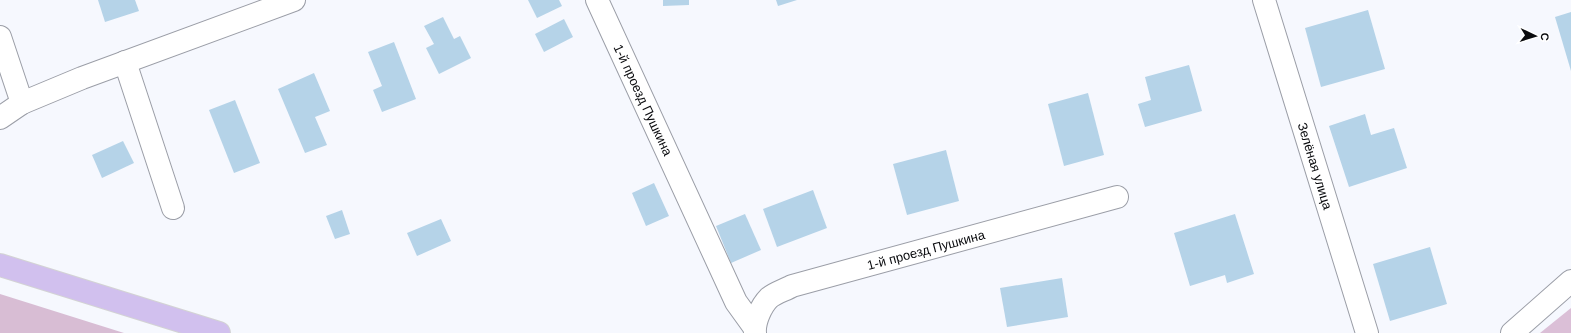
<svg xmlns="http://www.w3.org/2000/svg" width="1571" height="333" viewBox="0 0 1571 333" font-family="Arial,sans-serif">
  <rect width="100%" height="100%" fill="#f6f8fe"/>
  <polygon fill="#d8bdd4" points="0,294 124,333 0,333"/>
  <polygon fill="#dbbfd7" points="1571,308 1571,333 1540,333"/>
  <g fill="#b5d3e8">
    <polygon points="98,0 135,0 139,11 105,22"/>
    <polygon points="528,0 559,0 562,6 537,18"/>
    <polygon points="663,0 689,0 689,5 663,6"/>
    <polygon points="776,0 797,0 778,6"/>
    <polygon points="1368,10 1385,69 1321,87 1305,28"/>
    <polygon points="1571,12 1571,71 1555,17"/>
    <polygon points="443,17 454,39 460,36 471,58 439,74 426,48 434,44 424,26"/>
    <polygon points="564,19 573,37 544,52 535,34"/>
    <polygon points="394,42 416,99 382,112 373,90 382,86 368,52"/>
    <polygon points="1189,65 1202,111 1145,127 1138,104 1151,100 1145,77"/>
    <polygon points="314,73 330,111 315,117 327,145 305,153 278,89"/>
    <polygon points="1088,93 1104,155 1064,166 1048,104"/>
    <polygon points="235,100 260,163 234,173 209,110"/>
    <polygon points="1365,114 1371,135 1394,128 1407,168 1349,187 1329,126"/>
    <polygon points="123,141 134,163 102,178 92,155"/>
    <polygon points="946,150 959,201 907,215 893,164"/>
    <polygon points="654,183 669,216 646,226 632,193"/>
    <polygon points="813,190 827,228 777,247 763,209"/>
    <polygon points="342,210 350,234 335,239 326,216"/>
    <polygon points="745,214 761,250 731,263 716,226"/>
    <polygon points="1235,214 1254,274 1227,283 1225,275 1190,286 1174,233"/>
    <polygon points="441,219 451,241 417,256 407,233"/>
    <polygon points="1430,247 1447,304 1390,321 1373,264"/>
    <polygon points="1062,278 1068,317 1007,327 1000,288"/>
  </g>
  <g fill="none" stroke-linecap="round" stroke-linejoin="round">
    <g stroke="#9b9ea7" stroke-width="24">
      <g id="minor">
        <polyline points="597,0 736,302 754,327"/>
        <polyline points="1264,0 1367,333"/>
        <polyline points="0,37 22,103"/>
        <polyline points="125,62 173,208"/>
        <polyline points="0,118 22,103 82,78 294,0"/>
        <path d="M755 333C754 322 761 306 769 298 775 293 785 290 792 286L1117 197"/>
        <polyline points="1512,333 1571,281"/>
      </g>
    </g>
    <g stroke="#d3d3d4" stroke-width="24">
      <polyline id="major" points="0,265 219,333"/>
    </g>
    <use href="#minor" stroke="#fff" stroke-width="22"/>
    <use href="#major" stroke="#d1c0ee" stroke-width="22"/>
  </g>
  <g text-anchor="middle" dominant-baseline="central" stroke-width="3" stroke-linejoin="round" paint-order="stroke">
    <g font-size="13" fill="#0a0b0e" stroke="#fff">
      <text transform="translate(643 100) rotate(65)">1-й проезд Пушкина</text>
      <text transform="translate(1315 166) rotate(73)">Зелёная улица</text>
      <text transform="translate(926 250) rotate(-15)">1-й проезд Пушкина</text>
    </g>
  </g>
  <g transform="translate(1535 36) rotate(94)" stroke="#ffffff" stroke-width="3" paint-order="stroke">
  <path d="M0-3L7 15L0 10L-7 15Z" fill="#0a0b0e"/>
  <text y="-6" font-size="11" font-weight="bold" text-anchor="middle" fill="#0a0b0e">С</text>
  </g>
</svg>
